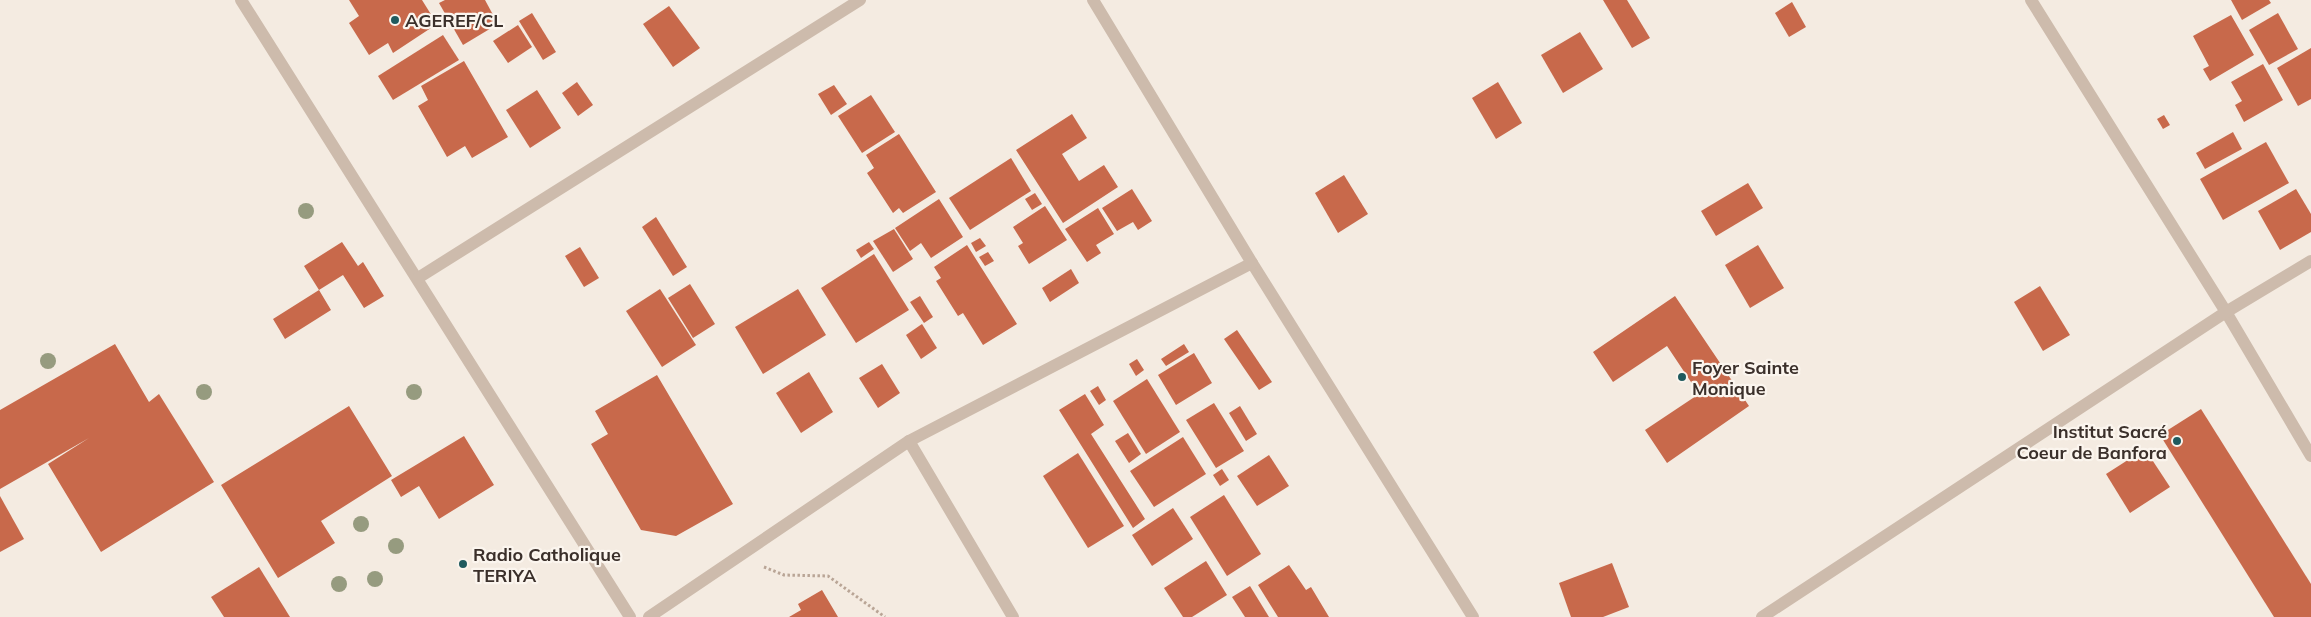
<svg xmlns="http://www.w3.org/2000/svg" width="2311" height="617" viewBox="0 0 2311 617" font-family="Mulish,sans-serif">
  <rect width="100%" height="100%" fill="#f4ebe1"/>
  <g fill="#c8694b">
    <polygon points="349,0 422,0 437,24 393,53 388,43 369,55 349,23 359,16"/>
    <polygon points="445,0 485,0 498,24 463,45 439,3"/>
    <polygon points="1603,0 1627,0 1650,38 1632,48"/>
    <polygon points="2231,0 2269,0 2271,3 2242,20"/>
    <polygon points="1792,2 1806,27 1789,37 1775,13"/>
    <polygon points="669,6 700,48 673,67 643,24"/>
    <polygon points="532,13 556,52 543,60 519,21"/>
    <polygon points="2278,13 2298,49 2269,65 2249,30"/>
    <polygon points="2231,15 2254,55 2210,81 2203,69 2209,66 2193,36"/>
    <polygon points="518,25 532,47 508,63 493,41"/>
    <polygon points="1580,32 1603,69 1563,93 1541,55"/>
    <polygon points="443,35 459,60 393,100 378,76"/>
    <polygon points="2311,48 2311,99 2298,106 2277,68"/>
    <polygon points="464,61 508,137 472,158 465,146 447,157 418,106 428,100 421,86"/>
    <polygon points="2263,64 2283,100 2244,122 2235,105 2242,101 2231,82"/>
    <polygon points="577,82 593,105 578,116 562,93"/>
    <polygon points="1498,82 1522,123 1496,139 1472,98"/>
    <polygon points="834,85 847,104 831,115 818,94"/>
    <polygon points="537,90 561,128 530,148 506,110"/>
    <polygon points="871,95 895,132 862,153 838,116"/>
    <polygon points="1072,114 1087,138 1062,154 1079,181 1104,165 1118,187 1063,223 1016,150"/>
    <polygon points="2164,115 2170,125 2163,129 2157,119"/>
    <polygon points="2233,132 2242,149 2205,169 2196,153"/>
    <polygon points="899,134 936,192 903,213 899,208 893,213 867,173 874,168 866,155"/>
    <polygon points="2266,142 2289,183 2223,220 2200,179"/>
    <polygon points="1011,158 1031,191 970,230 949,198"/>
    <polygon points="1344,175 1368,214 1338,233 1315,193"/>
    <polygon points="1748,183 1763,208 1716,236 1701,211"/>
    <polygon points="1132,189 1152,221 1138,230 1133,222 1117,231 1102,208"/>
    <polygon points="2296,189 2311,214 2311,232 2280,250 2258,211"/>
    <polygon points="1035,193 1042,204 1032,210 1025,199"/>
    <polygon points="939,199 963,237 931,258 921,243 910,251 895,228"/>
    <polygon points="1045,206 1067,240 1029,264 1018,246 1023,243 1013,227"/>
    <polygon points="1098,208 1114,234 1096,245 1101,253 1087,262 1065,229"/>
    <polygon points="656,217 687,267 673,276 642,227"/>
    <polygon points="894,229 913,259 893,272 873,241"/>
    <polygon points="980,238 986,246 976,252 971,243"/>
    <polygon points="342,242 358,266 363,262 384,296 364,308 343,275 319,290 331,310 285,339 273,319 319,290 304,266"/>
    <polygon points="869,242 874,249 861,258 856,250"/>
    <polygon points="967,245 1017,324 983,345 963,313 958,316 936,281 941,278 934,267"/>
    <polygon points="1758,245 1784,288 1750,308 1725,265"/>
    <polygon points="580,247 599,278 584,287 565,256"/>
    <polygon points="988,252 994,261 985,266 979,257"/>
    <polygon points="874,254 909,310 856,343 821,288"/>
    <polygon points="1071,269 1079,283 1050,302 1042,288"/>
    <polygon points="690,284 715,324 693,338 668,298"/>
    <polygon points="2040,286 2070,335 2043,351 2014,302"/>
    <polygon points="660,289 696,345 662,367 626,311"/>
    <polygon points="798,289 826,335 763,374 735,327"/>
    <polygon points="920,296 933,317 924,323 910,302"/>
    <polygon points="1675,296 1749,406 1667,463 1645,430 1699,394 1667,346 1613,382 1593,352"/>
    <polygon points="922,324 937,348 921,359 906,335"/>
    <polygon points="1237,330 1272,382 1259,390 1224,339"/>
    <polygon points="115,344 149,402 159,394 214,482 101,552 48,464 89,438 0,489 0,410"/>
    <polygon points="1184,344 1189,352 1166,366 1161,359"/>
    <polygon points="1194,353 1212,383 1176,405 1158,375"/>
    <polygon points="1137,359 1144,370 1136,376 1129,364"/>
    <polygon points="882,364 900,393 878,408 859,378"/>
    <polygon points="809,372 833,412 801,433 776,393"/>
    <polygon points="657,375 733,504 676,536 641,530 591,444 608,434 595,411"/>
    <polygon points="1147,379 1180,432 1146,454 1113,401"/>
    <polygon points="1098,386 1106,400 1099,405 1090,391"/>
    <polygon points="1085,394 1104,425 1091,434 1145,519 1133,528 1059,410"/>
    <polygon points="1214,403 1244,451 1216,468 1186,420"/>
    <polygon points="349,406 392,476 321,521 335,543 278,578 221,485"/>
    <polygon points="1240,406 1257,434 1246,441 1229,413"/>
    <polygon points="2201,409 2311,584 2311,617 2274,617 2160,435"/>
    <polygon points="1128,433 1141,454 1129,463 1115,441"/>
    <polygon points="464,436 494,485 439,519 419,486 401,497 391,480"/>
    <polygon points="1183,437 1206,474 1154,507 1130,471"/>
    <polygon points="2145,449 2170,487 2130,513 2106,474"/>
    <polygon points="1078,453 1124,526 1088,548 1043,476"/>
    <polygon points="1269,455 1289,486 1257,506 1237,476"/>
    <polygon points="1222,469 1229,480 1220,486 1213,475"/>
    <polygon points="1224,495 1261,554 1227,576 1190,517"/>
    <polygon points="0,496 24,539 0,552"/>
    <polygon points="1173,508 1193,539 1152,566 1132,535"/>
    <polygon points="1206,561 1227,595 1192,617 1183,617 1164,588"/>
    <polygon points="1612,563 1629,607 1603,617 1571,617 1559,583"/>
    <polygon points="1289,565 1306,590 1311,587 1329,617 1278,617 1258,585"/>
    <polygon points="259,567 290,617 224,617 211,597"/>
    <polygon points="1250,586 1269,617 1245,617 1232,597"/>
    <polygon points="822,590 838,617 789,617 801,610 798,604"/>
  </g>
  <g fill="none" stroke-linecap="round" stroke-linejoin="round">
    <polyline stroke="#b9a596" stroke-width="3" stroke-dasharray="2.5 2.5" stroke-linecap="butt" points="764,567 784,575 828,576 885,617"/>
    <g stroke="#cdbbac" stroke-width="12">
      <polyline points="241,0 630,617"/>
      <polyline points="1093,0 1252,263 1473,617"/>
      <polyline points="2031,0 2226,312 2311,456"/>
      <polyline points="418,278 860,0"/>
      <polyline points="909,441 1013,617"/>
      <polyline points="649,617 909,441 1252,263"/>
      <polyline points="1762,617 2226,312 2311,261"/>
    </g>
  </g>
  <g fill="#969b7f">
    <circle cx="306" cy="211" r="8"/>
    <circle cx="48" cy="361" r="8"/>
    <circle cx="204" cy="392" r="8"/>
    <circle cx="414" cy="392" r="8"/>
    <circle cx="361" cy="524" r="8"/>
    <circle cx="396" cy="546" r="8"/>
    <circle cx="375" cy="579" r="8"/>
    <circle cx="339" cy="584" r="8"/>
  </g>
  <g fill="#1f5a5e" stroke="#fbf5ee" stroke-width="2">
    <circle cx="395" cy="20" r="5"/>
    <circle cx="1682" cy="377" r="5"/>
    <circle cx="2177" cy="441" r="5"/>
    <circle cx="463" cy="564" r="5"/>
  </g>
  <g text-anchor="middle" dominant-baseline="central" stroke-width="4.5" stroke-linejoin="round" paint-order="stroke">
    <g font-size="18" font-weight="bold" fill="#3b302b" stroke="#fbf5ee" text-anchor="start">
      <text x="405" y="20">AGEREF/CL</text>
      <text x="1692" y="367">Foyer Sainte<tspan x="1692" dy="21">Monique</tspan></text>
      <text x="2167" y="431" text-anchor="end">Institut Sacré<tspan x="2167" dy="21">Coeur de Banfora</tspan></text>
      <text x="473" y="554">Radio Catholique<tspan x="473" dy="21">TERIYA</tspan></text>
    </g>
  </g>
</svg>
